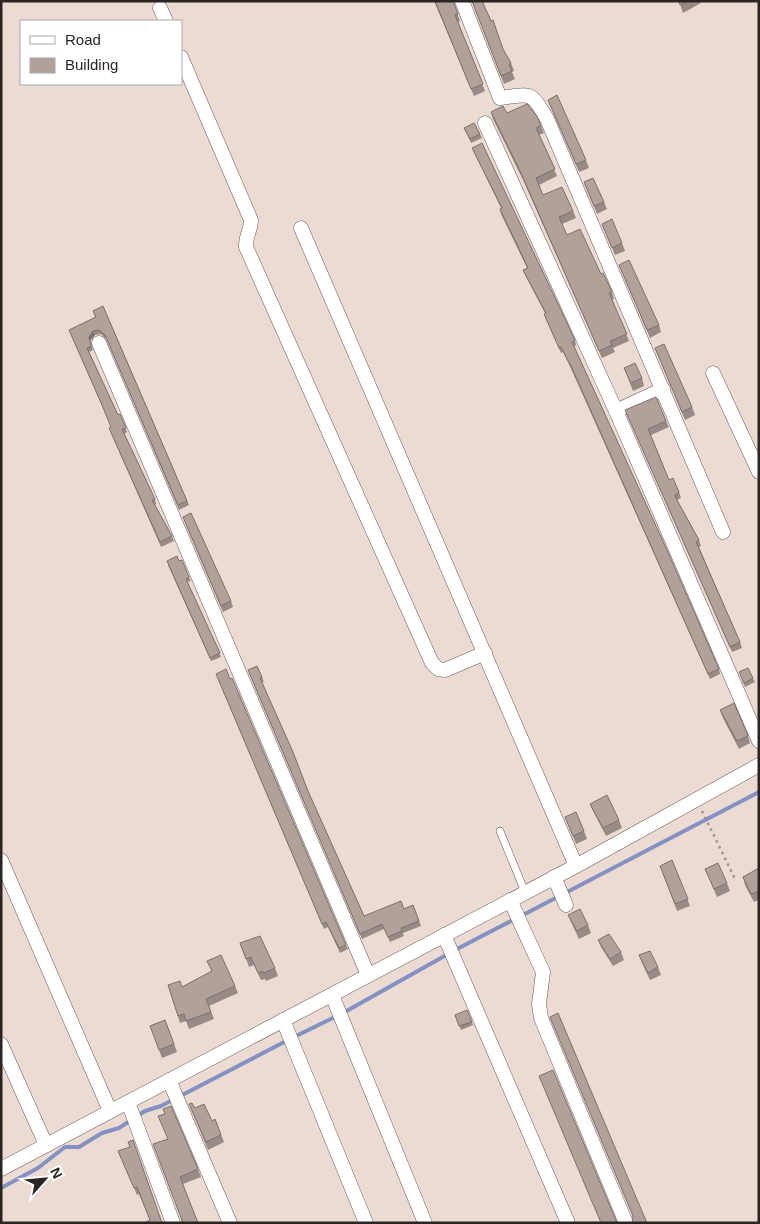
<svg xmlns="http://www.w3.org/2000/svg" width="760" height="1224" viewBox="0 0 760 1224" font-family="Helvetica,sans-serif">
  <rect width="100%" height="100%" fill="#ecdbd3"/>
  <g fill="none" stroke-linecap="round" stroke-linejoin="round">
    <g stroke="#8591c2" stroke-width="4">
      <polyline points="521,916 759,792"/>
      <polyline points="455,950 515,919"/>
      <polyline points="343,1013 448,954"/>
      <polyline points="294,1037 337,1016"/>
      <polyline points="1,1188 38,1168 65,1147 79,1147 102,1133 119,1128 145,1111 161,1106 288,1040"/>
    </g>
    <g stroke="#675952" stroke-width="8">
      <polyline id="service" points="500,831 525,892"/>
    </g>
    <g stroke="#675952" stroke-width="15">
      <g id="minor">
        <path d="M462 1 500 98C532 94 530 90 547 119L723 532"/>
        <polyline points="160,8 166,21"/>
        <path d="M181 57 251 220C251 231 245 236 246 247L432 663 438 669 445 670 485 653"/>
        <polyline points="485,123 616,411 759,741"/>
        <polyline points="301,228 576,866"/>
        <polyline points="99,343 368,975"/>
        <polyline points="713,373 759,472"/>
        <polyline points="616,411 663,389"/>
        <polyline points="1,860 110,1111"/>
        <polyline points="554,877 566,905"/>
        <polyline points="510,900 543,972 539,1004 541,1018 626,1223"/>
        <polyline points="444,935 568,1223"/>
        <polyline points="332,995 425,1223"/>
        <polyline points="283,1020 366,1223"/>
        <polyline points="1,1044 46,1145"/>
        <polyline points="169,1080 230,1223"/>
        <polyline points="128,1102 173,1223"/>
        <polyline points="1,1169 576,866 759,765"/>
      </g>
    </g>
    <polyline stroke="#a1948e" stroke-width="2.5" stroke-dasharray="2.5 4" stroke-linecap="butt" points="702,811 735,879"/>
    <use href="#service" stroke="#fff" stroke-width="7"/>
    <use href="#minor" stroke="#fff" stroke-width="14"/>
  </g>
  <g fill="#988a84">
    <polygon points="434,1 454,1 454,4 460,21 458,22 485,91 474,96"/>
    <polygon points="472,1 484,1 485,2 483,3 503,50 511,63 514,71 512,72 515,79 504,84"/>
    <polygon points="679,1 701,1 701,3 683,13"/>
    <polygon points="548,100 586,160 589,168 579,172"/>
    <polygon points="491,112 537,116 544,133 539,135 557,176 539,185 543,195 573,211 576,218 562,224 567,235 601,274 612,292 614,299 612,300 629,341 613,348 615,352 602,358 523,180 493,119"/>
    <polygon points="464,128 480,134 482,138 471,143"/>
    <polygon points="472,148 575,340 576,345 574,347 719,669 720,674 710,679 572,371 563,352 561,353 546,319 544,314 545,313 525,275 523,270 527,268 501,214 500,209 501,208"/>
    <polygon points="584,182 604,202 607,209 597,214"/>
    <polygon points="602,224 622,243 625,251 615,255"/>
    <polygon points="619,265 659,325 661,332 650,338"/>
    <polygon points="103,306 189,505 179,510 107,340 101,334 95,335 90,341 93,350 89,352 118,415 120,414 127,432 124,434 155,499 156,504 155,505 172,536 174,541 161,547 111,433 111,427 104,410 71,334 95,317 93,311"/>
    <polygon points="655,348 692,407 695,415 685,420"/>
    <polygon points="624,368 642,378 644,386 633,391"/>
    <polygon points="625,410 666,421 669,427 651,435 669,480 679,492 681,498 677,500 699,540 701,546 699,547 740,642 742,648 732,652"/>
    <polygon points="185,523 231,601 233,607 223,612"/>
    <polygon points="179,561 189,577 191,581 187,582 221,657 211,661 168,565"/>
    <polygon points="739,672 753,678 755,682 745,687"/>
    <polygon points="250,675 262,677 264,682 262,682 308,791 364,916 404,909 413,905 421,926 403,933 404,936 390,942 384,929 362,939"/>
    <polygon points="218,679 346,945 348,949 340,953 328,927 324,929"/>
    <polygon points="720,710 748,736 750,743 739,749 723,718"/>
    <polygon points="590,804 619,820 622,828 606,836 593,811"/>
    <polygon points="565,817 584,831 587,839 576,844"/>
    <polygon points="672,860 690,906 677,911 660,866"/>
    <polygon points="759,868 759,900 754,902 745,885 743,877"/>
    <polygon points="705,869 727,883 730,891 717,897"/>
    <polygon points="568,915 588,925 591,933 579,939 571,922"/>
    <polygon points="598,940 621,952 624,960 613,966 601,947"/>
    <polygon points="240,943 275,968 278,976 266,981 265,979 261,980 254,965 249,967"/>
    <polygon points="639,955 658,967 661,975 650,980 642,963"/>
    <polygon points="207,961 235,986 238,993 209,1006 214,1019 189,1029 186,1021 180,1023 168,985 182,987 212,971"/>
    <polygon points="455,1015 472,1022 473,1025 461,1030"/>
    <polygon points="165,1020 177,1052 162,1058 150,1026"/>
    <polygon points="189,1104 212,1121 215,1119 224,1142 208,1150"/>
    <polygon points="167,1139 198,1169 201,1177 183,1184 182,1223"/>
    <polygon points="118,1151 162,1223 150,1220 139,1194 137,1195"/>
  </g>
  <polygon fill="#7c716c" points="93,331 95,335 90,341 93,350 89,337"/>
  <g fill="#b1a19a" stroke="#7c716c">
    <polygon points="435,1 453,1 458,14 455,15 483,84 471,89"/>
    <polygon points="472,1 482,1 488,14 491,21 493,20 503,49 511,63 509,64 512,71 501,76"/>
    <polygon points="679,1 688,1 680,5"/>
    <polygon points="557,95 586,160 576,164 548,100"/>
    <polygon points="527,104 537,116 541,126 536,128 555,169 536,178 543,195 562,187 573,211 559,217 567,235 580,229 601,274 603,273 612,292 609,293 627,334 610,341 612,345 599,351 521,173 491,112 503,106 507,113"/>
    <polygon points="474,123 480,134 470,139 464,128"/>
    <polygon points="482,143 575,340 572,342 667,550 719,669 708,674 571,366 561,347 559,348 544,314 546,313 523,270 528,268 500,209 502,208 472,148"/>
    <polygon points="593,178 604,202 594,206 584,182"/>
    <polygon points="612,219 622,243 612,248 602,224"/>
    <polygon points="629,260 659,325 647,330 619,265"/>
    <polygon points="103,306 187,501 178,505 105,335 99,330 93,331 89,337 91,346 87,348 118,415 120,414 126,428 122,429 155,499 152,500 172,536 160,542 109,428 111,427 102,405 69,330 96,317 93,311"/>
    <polygon points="664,344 692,407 682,412 655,348"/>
    <polygon points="635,363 642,378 631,383 624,368"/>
    <polygon points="656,397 666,421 648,429 669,480 673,478 679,492 675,495 677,500 699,540 696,542 740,642 730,647 625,410"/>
    <polygon points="191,513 231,601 221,606 183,517"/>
    <polygon points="177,556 179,561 182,560 189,577 186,579 220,653 210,658 167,561"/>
    <polygon points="257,666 262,677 260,678 293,752 308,791 364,916 401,901 404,909 413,905 419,921 401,928 402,931 388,937 382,924 360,934 248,670"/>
    <polygon points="748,668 753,678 744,683 739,672"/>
    <polygon points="226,669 230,679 232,678 346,945 339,948 326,922 322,924 216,674"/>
    <polygon points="734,703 748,736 737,741 720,710"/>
    <polygon points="607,795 619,820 603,828 590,804"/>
    <polygon points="576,812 584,831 573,836 565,817"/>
    <polygon points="672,860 688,899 675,904 660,866"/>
    <polygon points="718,863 727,883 714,889 705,869"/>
    <polygon points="759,868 759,891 751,894 743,877"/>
    <polygon points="580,909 588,925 577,931 568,915"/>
    <polygon points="609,934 621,952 610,959 598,940"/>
    <polygon points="260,936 275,968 264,973 262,971 258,973 251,957 246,959 240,943"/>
    <polygon points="650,951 658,967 648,973 639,955"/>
    <polygon points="221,955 235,986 206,999 211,1012 186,1021 184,1014 178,1016 168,985 180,981 182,987 212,971 207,961"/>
    <polygon points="467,1010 472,1022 459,1026 455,1015"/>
    <polygon points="558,1013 647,1223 632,1223 633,1216 550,1017"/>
    <polygon points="165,1020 174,1044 159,1050 150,1026"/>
    <polygon points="553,1070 617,1223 601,1223 539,1076"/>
    <polygon points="192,1103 195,1108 204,1104 212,1121 215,1119 221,1135 206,1142 189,1104"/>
    <polygon points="171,1106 198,1169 180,1177 198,1223 183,1223 153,1144 168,1139 158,1116 165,1114 163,1109"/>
    <polygon points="133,1140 162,1223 146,1223 146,1222 150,1220 137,1187 134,1188 118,1151 130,1147 128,1142"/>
  </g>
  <rect width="760" height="1224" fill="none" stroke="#2b2522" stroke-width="5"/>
  <rect x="20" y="20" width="162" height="65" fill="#ffffff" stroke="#aaa8a7"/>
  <rect x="30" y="36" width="25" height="8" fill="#ffffff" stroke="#aaa8a7"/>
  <text x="65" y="45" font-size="15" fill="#2b2522">Road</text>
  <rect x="30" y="58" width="25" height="15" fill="#b1a19a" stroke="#aaa8a7"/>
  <text x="65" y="70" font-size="15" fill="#2b2522">Building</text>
  <g transform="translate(45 1179) rotate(63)" stroke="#ffffff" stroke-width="4" paint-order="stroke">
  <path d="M0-4L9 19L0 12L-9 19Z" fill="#2b2522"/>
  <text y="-8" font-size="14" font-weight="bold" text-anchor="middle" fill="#2b2522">N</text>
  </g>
</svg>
